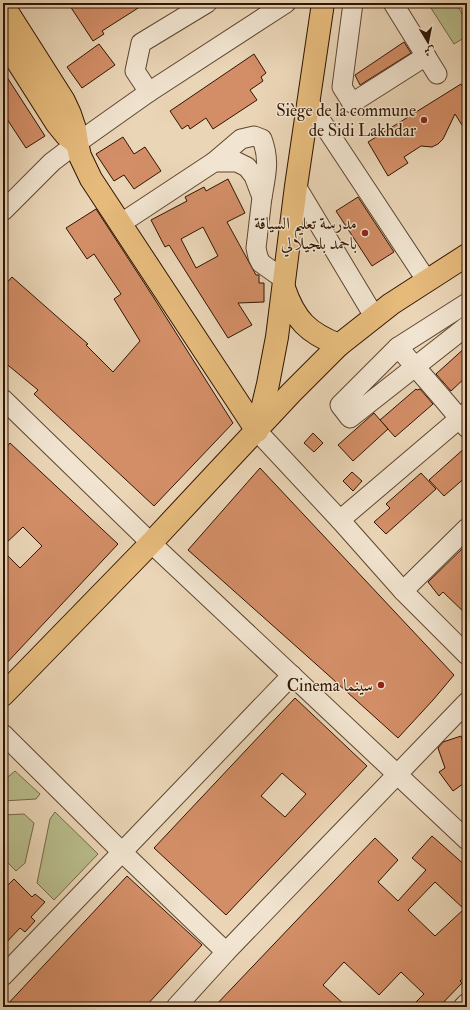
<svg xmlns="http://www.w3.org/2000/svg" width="470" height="1010" viewBox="0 0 470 1010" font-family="'IM FELL Double Pica',Amiri,serif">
  <rect width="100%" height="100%" fill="#ead5b6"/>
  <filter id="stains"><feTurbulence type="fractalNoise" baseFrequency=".005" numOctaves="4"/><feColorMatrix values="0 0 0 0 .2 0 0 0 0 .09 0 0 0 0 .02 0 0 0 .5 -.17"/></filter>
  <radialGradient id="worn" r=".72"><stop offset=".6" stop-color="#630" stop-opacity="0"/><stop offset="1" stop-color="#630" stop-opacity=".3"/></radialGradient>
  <g fill="#b9bd8c" stroke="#756947">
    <polygon points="434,3 456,3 467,23 467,36 454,44 429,5"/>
    <polygon points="15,771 40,794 36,799 3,801 3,781"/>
    <polygon points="55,812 98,854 54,900 37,883 50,819"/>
    <polygon points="24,814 34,823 25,863 16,871 3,858 3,815"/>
  </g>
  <g fill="#d38e67" stroke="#311502" fill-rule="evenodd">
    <polygon points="68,3 146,3 102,31 104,34 93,41"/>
    <polygon points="404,42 411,53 360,85 355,75"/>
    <polygon points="99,44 115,65 82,88 67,67"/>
    <polygon points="254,54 266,73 261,77 263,81 250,90 257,100 213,129 206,118 190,129 188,125 182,129 170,111"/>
    <polygon points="3,71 45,136 26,148 3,113"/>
    <polygon points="461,84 467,94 467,133 455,114 443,139 438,144 432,147 421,146 404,157 408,163 388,176 368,142"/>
    <polygon points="123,137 134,154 145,147 161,171 134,189 124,175 114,181 96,154"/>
    <path d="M228 179 245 213 227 222 256 275H259V283H264V302L238 303 252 325 228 338 169 245 165 247 151 220 187 201 185 197 204 187 206 191ZM203 227 218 256 196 268 181 239Z"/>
    <polygon points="358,197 394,252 372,266 336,211"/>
    <polygon points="96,209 152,295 233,423 154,506 34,394 38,390 3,361 3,287 12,277 88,344 86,345 113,372 140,341 114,299 121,294 94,254 87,259 66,228"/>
    <polygon points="467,346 467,376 451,391 436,374"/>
    <polygon points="416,389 417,390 420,389 433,404 395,437 380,420"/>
    <polygon points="374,413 388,429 353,461 338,445"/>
    <polygon points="313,433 323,443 314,452 304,443"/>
    <polygon points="10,443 118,544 3,667 3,551 20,568 42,546 23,527 3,546 3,451"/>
    <polygon points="467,446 467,476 444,496 429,480"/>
    <polygon points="260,468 454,675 433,700 398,738 326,673 188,550"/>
    <polygon points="352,472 362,481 353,491 343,481"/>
    <polygon points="421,473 436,489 386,534 374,522 390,508 386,504"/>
    <polygon points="467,544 467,615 443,592 439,596 428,582"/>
    <path d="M295 698 367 766 226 915 154 848ZM282 773 306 794 285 817 261 796Z"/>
    <polygon points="461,736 467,753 467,781 453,791 439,772 445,768 438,748 443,742"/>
    <path d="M432 836 467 867V975L460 981 462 983 439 1007H411L424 994 401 972 379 995 344 962 323 985 347 1007H214L375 838 398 860 378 882 398 901 426 870 412 858ZM435 882 464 909 435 936 408 910Z"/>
    <polygon points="127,876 202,945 145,1007 5,1007"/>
    <polygon points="14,879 32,897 35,894 45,902 31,917 35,921 25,932 20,928 3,946 3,890"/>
  </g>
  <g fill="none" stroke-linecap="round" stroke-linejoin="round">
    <g stroke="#5f452f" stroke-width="21">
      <g id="minor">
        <polyline points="353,3 342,87 352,103 426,56"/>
        <polyline points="393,3 437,74"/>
        <polyline points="149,92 135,71 141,43 207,3"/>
        <polyline points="308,101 427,281"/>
        <path d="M214 162 241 139 254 136 262 139C270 160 266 175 262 197"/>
        <polyline points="296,186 374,316"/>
        <polyline points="3,211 52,162 77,143 149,92 286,3"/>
        <polyline points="120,224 214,162 237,162 247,167 254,176 262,197 256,248 258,257 261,263 285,280"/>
        <path d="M467 326 350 418 340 405 398 347C421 374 445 400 467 428"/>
        <polyline points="398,347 467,303"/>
        <polyline points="3,399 151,543 467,840"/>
        <polyline points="257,431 340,520 403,591 467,655"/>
        <polyline points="340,520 467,412"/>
        <polyline points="403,591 467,528"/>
        <polyline points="3,734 122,852 226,952"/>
        <polyline points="3,976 292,675"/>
        <polyline points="176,1007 226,952 467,702"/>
        <polyline points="463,1007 467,1003"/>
      </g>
    </g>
    <g stroke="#311502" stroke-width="24">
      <g id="major">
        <polyline points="3,5 64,101 70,114 75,129 77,143 80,156 91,179 257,431"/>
        <polyline points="3,39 57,124 66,135 77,143"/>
        <path d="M284 288C295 320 308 333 339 345"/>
        <polyline points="257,430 268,384 277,337 296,186 323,3"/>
        <polyline points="3,695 151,543 291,393 339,345 391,304 467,255"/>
      </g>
    </g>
    <use href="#minor" stroke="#f1e4d0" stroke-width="19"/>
    <use href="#major" stroke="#e5ba7b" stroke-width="22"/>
  </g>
  <g fill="#8f2418" stroke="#f1e4d0" stroke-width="1.5">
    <circle cx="424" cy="120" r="4"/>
    <circle cx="365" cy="233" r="4"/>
    <circle cx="381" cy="685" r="4"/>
  </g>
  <g text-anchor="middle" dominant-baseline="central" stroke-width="3" stroke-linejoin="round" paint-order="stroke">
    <g font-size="17" fill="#311502" stroke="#f1e4d0" text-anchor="end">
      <text x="416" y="110">Siège de la commune<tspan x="416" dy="20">de Sidi Lakhdar</tspan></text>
      <text x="357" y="223">مدرسة تعليم السياقة<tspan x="357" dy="20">باحمد بلجيلالي</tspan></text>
      <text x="373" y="685">Cinema سينما</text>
    </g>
  </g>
  <rect width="470" height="1010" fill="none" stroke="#ead5b6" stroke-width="16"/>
  <rect x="4" y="4" width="462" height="1002" fill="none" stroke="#311502" stroke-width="2"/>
  <rect x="8" y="8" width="454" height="994" fill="none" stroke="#311502"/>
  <g transform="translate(428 42) rotate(170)" stroke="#f1e4d0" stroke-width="3" paint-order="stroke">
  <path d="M0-3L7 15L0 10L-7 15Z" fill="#311502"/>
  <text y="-6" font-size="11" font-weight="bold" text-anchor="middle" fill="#311502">ش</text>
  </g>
  <rect width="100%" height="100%" filter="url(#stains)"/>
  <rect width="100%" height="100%" fill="url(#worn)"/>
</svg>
